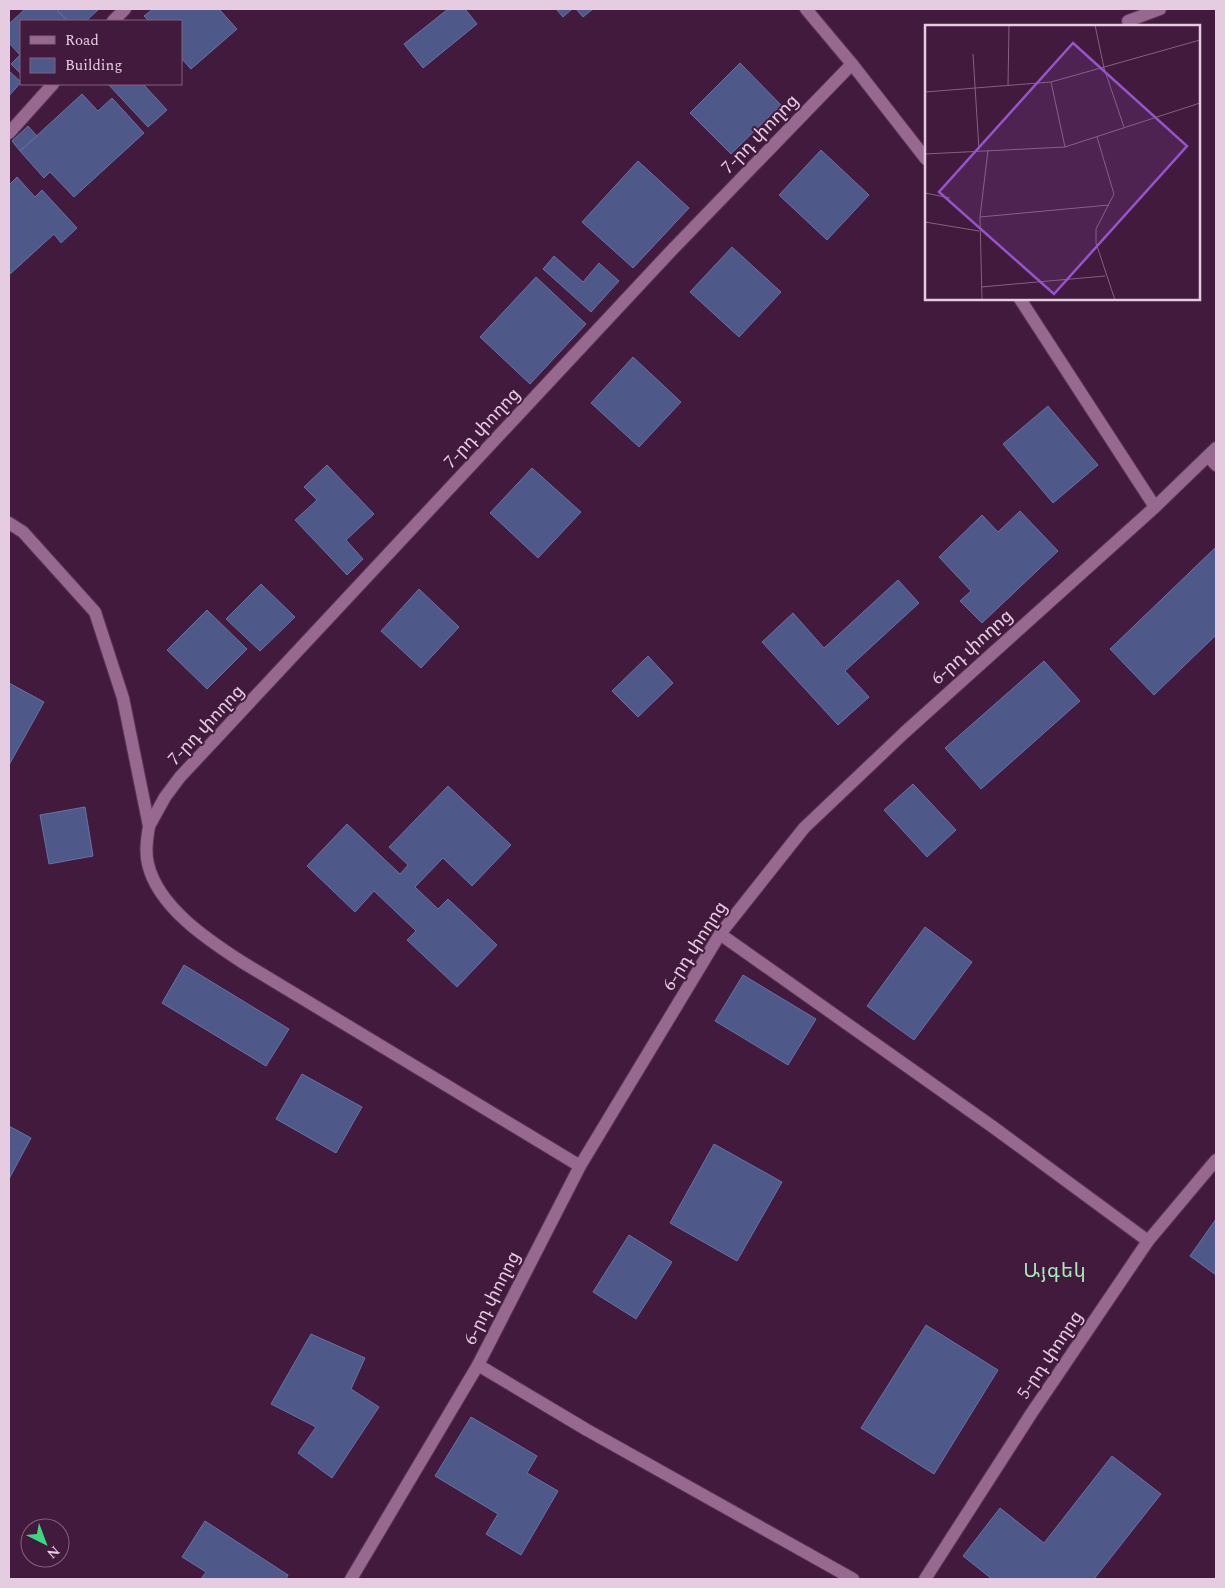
<svg xmlns="http://www.w3.org/2000/svg" width="1225" height="1588" viewBox="0 0 1225 1588" font-family="Spectral,'Noto Sans Armenian',serif">
  <rect width="100%" height="100%" fill="#421a3d"/>
  <g fill="#4e598a" stroke="#6672a4">
    <polygon points="25,9 56,9 68,21 21,21 21,74 11,64 20,55 9,43 9,24"/>
    <polygon points="56,9 99,9 86,21 68,21"/>
    <polygon points="153,9 219,9 237,29 191,69 181,58 181,21 149,21 144,16"/>
    <polygon points="448,9 465,9 477,24 423,68 404,44"/>
    <polygon points="556,9 572,9 563,17"/>
    <polygon points="576,9 593,9 583,17"/>
    <polygon points="740,63 781,105 731,154 690,113"/>
    <polygon points="9,71 21,82 9,96"/>
    <polygon points="108,84 145,84 144,85 167,110 148,127"/>
    <polygon points="82,94 98,111 112,98 144,133 74,197 50,172 44,178 20,151"/>
    <polygon points="28,126 37,136 20,151 12,141"/>
    <polygon points="821,150 869,195 827,240 779,195"/>
    <polygon points="638,161 689,208 633,268 582,222"/>
    <polygon points="17,177 35,197 42,190 77,228 61,243 54,234 9,275 9,185"/>
    <polygon points="732,247 781,292 739,337 690,292"/>
    <polygon points="554,256 583,282 599,263 619,281 591,312 543,269"/>
    <polygon points="536,277 586,324 530,384 480,337"/>
    <polygon points="633,357 681,402 639,447 591,403"/>
    <polygon points="1048,406 1098,465 1053,503 1003,444"/>
    <polygon points="327,465 374,514 346,540 363,559 347,575 295,520 317,500 304,487"/>
    <polygon points="532,468 581,512 538,558 490,513"/>
    <polygon points="1020,511 1058,551 982,623 960,601 971,591 939,557 982,515 998,532"/>
    <polygon points="1216,547 1216,635 1154,695 1110,649"/>
    <polygon points="898,580 919,603 845,671 869,697 838,725 762,642 793,613 824,648"/>
    <polygon points="261,584 295,617 260,651 226,619"/>
    <polygon points="419,589 459,627 421,668 381,631"/>
    <polygon points="207,610 247,649 207,689 167,650"/>
    <polygon points="648,656 673,683 638,717 612,691"/>
    <polygon points="1044,661 1080,701 981,789 945,748"/>
    <polygon points="9,683 44,702 9,765"/>
    <polygon points="913,784 956,830 927,857 884,810"/>
    <polygon points="448,786 511,845 472,886 443,858 415,887 438,909 448,899 497,945 457,987 407,940 416,931 374,891 355,912 307,866 347,824 400,874 408,865 389,847"/>
    <polygon points="85,807 93,856 49,864 40,815"/>
    <polygon points="925,927 972,962 914,1040 867,1006"/>
    <polygon points="184,965 289,1029 266,1066 162,1003"/>
    <polygon points="743,975 816,1019 788,1065 715,1021"/>
    <polygon points="302,1074 362,1107 336,1153 276,1119"/>
    <polygon points="9,1126 31,1138 9,1179"/>
    <polygon points="714,1144 782,1182 737,1261 670,1223"/>
    <polygon points="1216,1219 1216,1275 1190,1256"/>
    <polygon points="629,1235 672,1262 636,1319 593,1292"/>
    <polygon points="926,1325 998,1370 934,1474 861,1428"/>
    <polygon points="311,1334 365,1358 351,1389 379,1407 332,1478 298,1453 316,1427 271,1404"/>
    <polygon points="471,1417 537,1456 527,1473 558,1491 521,1555 486,1534 498,1514 435,1476"/>
    <polygon points="1112,1456 1161,1494 1094,1579 992,1579 963,1556 1000,1508 1044,1543"/>
    <polygon points="205,1521 288,1575 286,1579 201,1579 206,1572 182,1557"/>
  </g>
  <g fill="none" stroke-linecap="round" stroke-linejoin="round">
    <g stroke="#593754" stroke-width="14">
      <g id="minor">
        <polyline points="806,9 852,64 926,159"/>
        <polyline points="113,21 125,9"/>
        <polyline points="1128,21 1160,9"/>
        <polyline points="9,133 53,84"/>
        <polyline points="1020,299 1155,507"/>
        <polyline points="1208,456 1216,465"/>
        <path d="M9 523 23 532 95 612 123 698 149 826C147 839 145 852 148 864 158 907 208 940 242 962L580 1166"/>
        <polyline points="149,826 165,797 180,777 672,250 852,64"/>
        <polyline points="720,934 993,1127 1148,1241"/>
        <polyline points="478,1365 587,1430 853,1579"/>
        <polyline points="925,1579 1031,1414 1148,1241 1216,1160"/>
      </g>
    </g>
    <g stroke="#593754" stroke-width="14">
      <polyline id="secondary" points="351,1579 478,1365 580,1166 720,934 804,828 904,733 1155,507 1216,448"/>
    </g>
    <use href="#minor" stroke="#986990" stroke-width="12"/>
    <use href="#secondary" stroke="#986990" stroke-width="12"/>
  </g>
  <g text-anchor="middle" dominant-baseline="central" stroke-width="4" stroke-linejoin="round" paint-order="stroke">
    <g font-size="18" fill="#e6cce1" stroke="#421a3d">
      <text transform="translate(760 134) rotate(-46)">7-րդ փողոց</text>
      <text transform="translate(482 428) rotate(-47)">7-րդ փողոց</text>
      <text transform="translate(972 647) rotate(-42)">6-րդ փողոց</text>
      <text transform="translate(206 725) rotate(-47)">7-րդ փողոց</text>
      <text transform="translate(695 946) rotate(-57)">6-րդ փողոց</text>
      <text transform="translate(492 1298) rotate(-63)">6-րդ փողոց</text>
      <text transform="translate(1050 1355) rotate(-56)">5-րդ փողոց</text>
    </g>
    <g font-size="20" letter-spacing="1" fill="#a3ebb8" stroke="#421a3d">
      <text x="1055" y="1271">Այգեկ</text>
    </g>
  </g>
  <g transform="translate(925 25)">
    <rect width="275" height="275" fill="#421a3d"/>
    <path fill="none" stroke="#84617f" stroke-width="1" d="M170 0 179 43 199 102M48 29 54 125M126 57 140 122M83 61 84 0M0 67 126 57 275 15M172 112 189 169 171 204V218L190 275M0 129 140 122 275 78M0 168 25 173M55 192 184 180M0 197 54 206M56 262 180 251M57 275 55 192 63 125"/>
    <path fill="#9654c8" fill-opacity="0.15" stroke="#9654c8" stroke-width="2.5" d="M148 18 262 121 129 269 14 167Z"/>
    <rect width="275" height="275" fill="none" stroke="#e6cce1" stroke-width="2.5"/>
  </g>
  <rect width="1225" height="1588" fill="none" stroke="#e6cce1" stroke-width="20"/>
  <rect x="20" y="20" width="162" height="65" fill="#421a3d" stroke="#84617f"/>
  <rect x="30" y="36" width="25" height="8" fill="#986990" stroke="#84617f"/>
  <text x="65" y="45" font-size="15" fill="#e6cce1">Road</text>
  <rect x="30" y="58" width="25" height="15" fill="#4e598a" stroke="#84617f"/>
  <text x="65" y="70" font-size="15" fill="#e6cce1">Building</text>
  <g transform="translate(45 1543) rotate(138)"><circle r="24" fill="#421a3d" stroke="#84617f"/>
  <path d="M0-4L9 19L0 12L-9 19Z" fill="#3cd77e"/>
  <text y="-8" font-size="14" font-weight="bold" text-anchor="middle" fill="#e6cce1">N</text>
  </g>
</svg>
